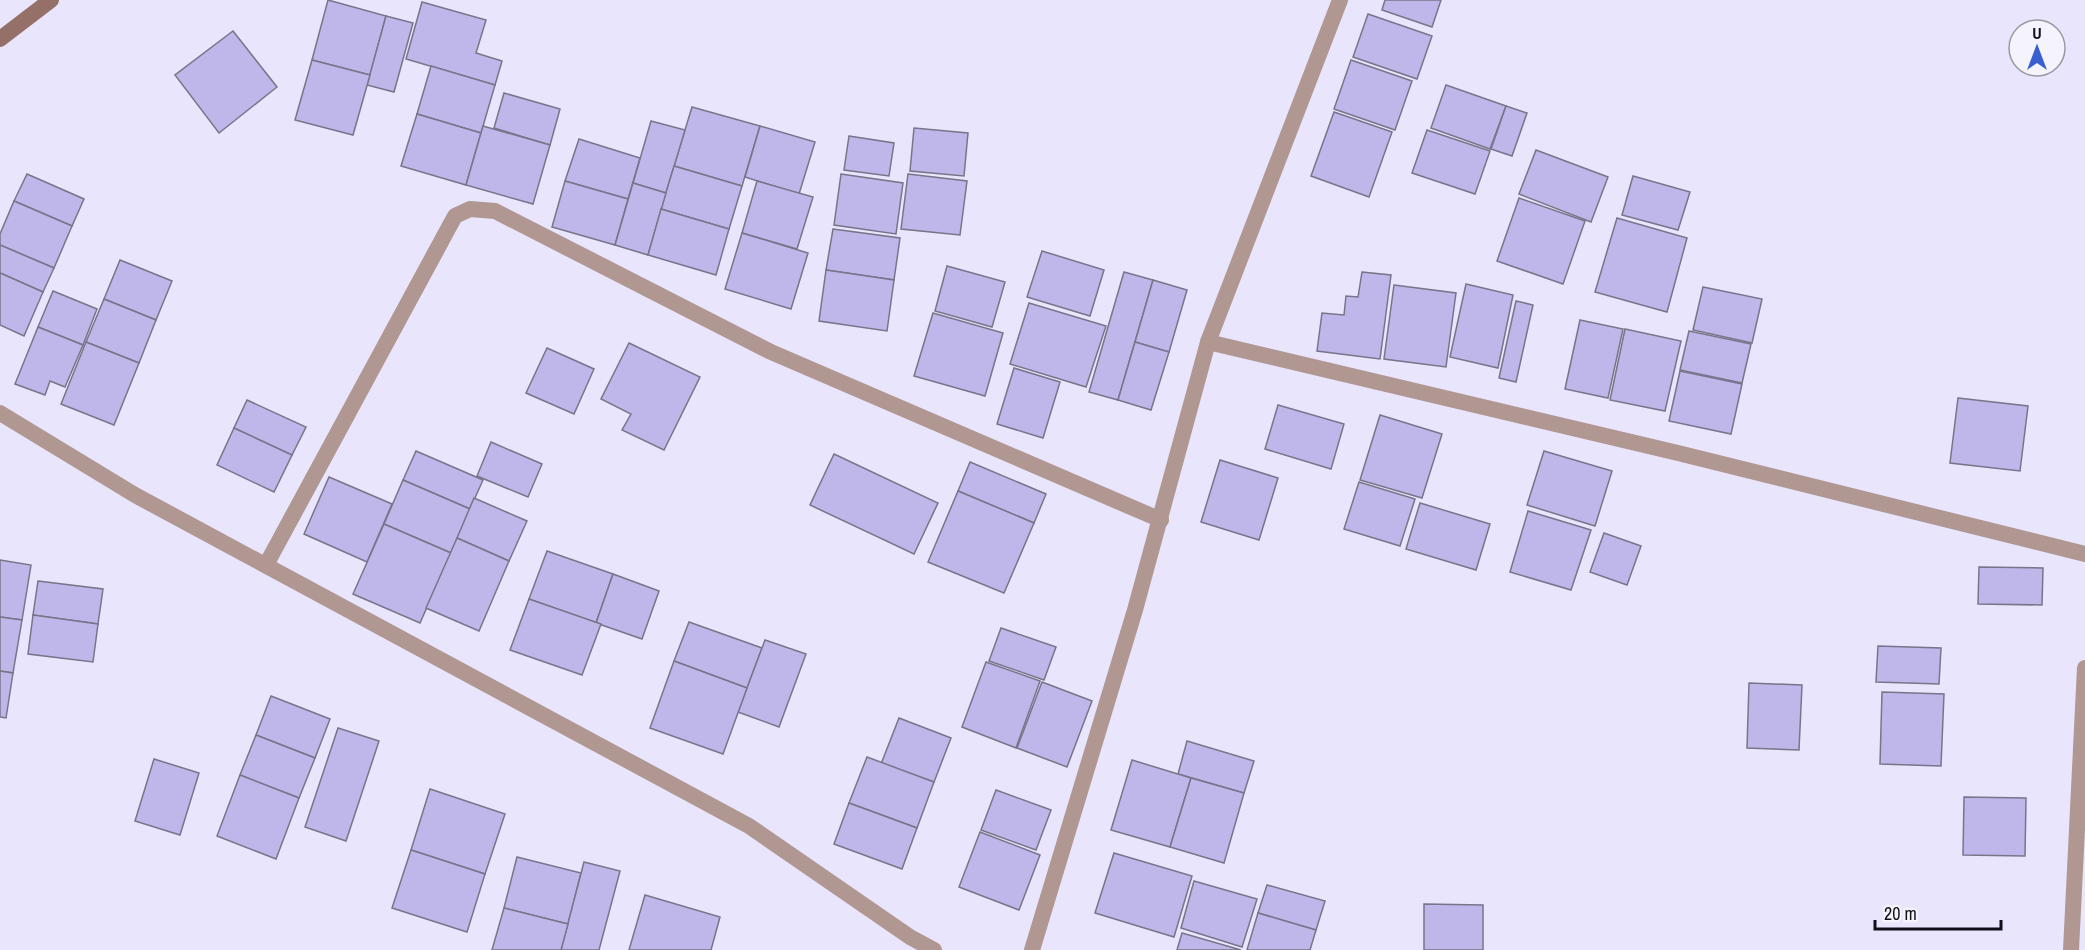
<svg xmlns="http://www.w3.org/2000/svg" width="2085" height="950" viewBox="0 0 2085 950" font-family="'Archivo Narrow',sans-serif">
  <rect width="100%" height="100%" fill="#e8e5fc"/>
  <g fill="#bfb7e9" stroke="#78758a" stroke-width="1.5">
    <polygon points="328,0 386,16 370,75 312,60"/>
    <polygon points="1385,0 1441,0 1432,27 1382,10"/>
    <polygon points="422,2 486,20 476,53 502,61 495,85 406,59"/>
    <polygon points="1368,14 1432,36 1417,79 1353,57"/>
    <polygon points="386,16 413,23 394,92 367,85"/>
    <polygon points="233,31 277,87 219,133 175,75"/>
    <polygon points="312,60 370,75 353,135 295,120"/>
    <polygon points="1351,60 1412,81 1395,130 1334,109"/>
    <polygon points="431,66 495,85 481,133 417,114"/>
    <polygon points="1446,85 1506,106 1490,149 1431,128"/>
    <polygon points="504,93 560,109 550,145 494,128"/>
    <polygon points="1506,106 1527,113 1512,156 1491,149"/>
    <polygon points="692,107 760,126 742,186 674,166"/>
    <polygon points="1334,112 1392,132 1369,197 1311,176"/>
    <polygon points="417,114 481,133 466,185 401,166"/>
    <polygon points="651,121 685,130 666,193 633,183"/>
    <polygon points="483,126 550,145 533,204 466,185"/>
    <polygon points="760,126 815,142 799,194 745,177"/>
    <polygon points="914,128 968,133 964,176 910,171"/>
    <polygon points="1427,130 1490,151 1475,194 1412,173"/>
    <polygon points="849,136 894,143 889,176 844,170"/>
    <polygon points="579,139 640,158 628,199 565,181"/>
    <polygon points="1536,150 1608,177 1591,222 1519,194"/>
    <polygon points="674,166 742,186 729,229 661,209"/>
    <polygon points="27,174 84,199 72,226 14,201"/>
    <polygon points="841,174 903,183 896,234 834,225"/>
    <polygon points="908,174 967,181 960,235 901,229"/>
    <polygon points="1633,176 1690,192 1678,230 1622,215"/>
    <polygon points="565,181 628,199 615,245 552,227"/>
    <polygon points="757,181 813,197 797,249 742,233"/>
    <polygon points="633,183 666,193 648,255 615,245"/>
    <polygon points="1519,198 1585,221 1563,284 1497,261"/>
    <polygon points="14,201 72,226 54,268 0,245 0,234"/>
    <polygon points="661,209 729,229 716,275 648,255"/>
    <polygon points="1617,218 1687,238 1667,312 1595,292"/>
    <polygon points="833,229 900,238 894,280 826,270"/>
    <polygon points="742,233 808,253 791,309 725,289"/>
    <polygon points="0,245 54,268 43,292 0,273"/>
    <polygon points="1042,251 1104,270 1090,316 1027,297"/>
    <polygon points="120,260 172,281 156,320 104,299"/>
    <polygon points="947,266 1005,282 992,327 935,311"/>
    <polygon points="826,270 894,280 887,331 819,321"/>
    <polygon points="1124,272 1153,280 1118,400 1089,392"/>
    <polygon points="1362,272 1391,275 1380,359 1317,351 1322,313 1344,315 1346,296 1358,297"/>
    <polygon points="0,273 43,292 24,336 0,325"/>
    <polygon points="1153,280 1187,290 1169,352 1135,342"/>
    <polygon points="1466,284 1513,295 1498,368 1450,357"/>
    <polygon points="1394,285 1456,293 1446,367 1384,359"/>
    <polygon points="1703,287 1762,299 1752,343 1693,330"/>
    <polygon points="53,291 97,309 83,345 38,327"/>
    <polygon points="104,299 156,320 139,363 86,342"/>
    <polygon points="1516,301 1533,305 1516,382 1499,378"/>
    <polygon points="1029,303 1106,326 1086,387 1010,364"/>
    <polygon points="933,313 1003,333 985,396 914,376"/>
    <polygon points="1580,320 1623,329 1608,398 1565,389"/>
    <polygon points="38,327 83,345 65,387 50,381 45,395 15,384"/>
    <polygon points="1625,329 1681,341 1665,411 1610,400"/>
    <polygon points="1689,331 1751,344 1742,383 1680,370"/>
    <polygon points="86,342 139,363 114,425 61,404"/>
    <polygon points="1135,342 1169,352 1151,410 1118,400"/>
    <polygon points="629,343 700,377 664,450 622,430 631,414 601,399"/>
    <polygon points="547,348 594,369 574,414 526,393"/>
    <polygon points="1014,368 1060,382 1043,438 997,424"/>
    <polygon points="1680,371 1742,384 1731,434 1669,421"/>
    <polygon points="1958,398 2028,406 2020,471 1950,463"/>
    <polygon points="247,400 306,427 292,455 234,428"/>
    <polygon points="1278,405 1344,424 1331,469 1265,449"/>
    <polygon points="1380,415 1442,434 1422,498 1360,480"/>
    <polygon points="234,428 292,455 274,492 217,465"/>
    <polygon points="491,442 542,464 528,497 477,476"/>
    <polygon points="416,451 483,480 470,509 403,480"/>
    <polygon points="1544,451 1612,471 1595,526 1527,505"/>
    <polygon points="834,454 938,503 914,554 810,505"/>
    <polygon points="1220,460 1278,478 1259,540 1201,522"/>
    <polygon points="970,462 1046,494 1034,523 958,491"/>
    <polygon points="329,477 392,504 367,562 304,534"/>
    <polygon points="403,480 470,509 451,553 384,524"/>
    <polygon points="1359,482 1415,499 1400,546 1344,529"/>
    <polygon points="958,491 1034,523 1004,593 928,562"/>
    <polygon points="474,498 527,521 509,561 457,538"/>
    <polygon points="1420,503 1490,524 1476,570 1406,549"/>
    <polygon points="1528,511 1591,530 1571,590 1510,572"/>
    <polygon points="384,524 451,553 420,623 353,594"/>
    <polygon points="1604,533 1641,546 1627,585 1590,572"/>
    <polygon points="457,538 509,561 479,631 426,608"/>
    <polygon points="547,551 613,574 596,623 529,599"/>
    <polygon points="0,560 31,565 22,620 0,617"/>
    <polygon points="1979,567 2043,568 2042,605 1978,604"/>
    <polygon points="613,574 659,591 642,639 596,623"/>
    <polygon points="38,581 103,589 98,624 33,615"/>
    <polygon points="529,599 601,624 582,675 510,650"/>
    <polygon points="33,615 98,624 93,662 28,654"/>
    <polygon points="0,617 22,620 13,673 0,671"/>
    <polygon points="689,622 762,648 747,688 674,661"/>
    <polygon points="1001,628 1056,647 1044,680 989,661"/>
    <polygon points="765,640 806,654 779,727 738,712"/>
    <polygon points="1878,646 1941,648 1939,684 1876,682"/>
    <polygon points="674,661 747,688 723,754 650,728"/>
    <polygon points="986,662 1040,681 1016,748 962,727"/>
    <polygon points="0,671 13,673 6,718 0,717"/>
    <polygon points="1042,682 1092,701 1067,767 1017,748"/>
    <polygon points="1749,683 1802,685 1799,750 1747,748"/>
    <polygon points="1882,692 1944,694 1941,766 1880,764"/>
    <polygon points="271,696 330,719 315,758 256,735"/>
    <polygon points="899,718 951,738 934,782 881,764"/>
    <polygon points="338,728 379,741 346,841 305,827"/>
    <polygon points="256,735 315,758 299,798 240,775"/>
    <polygon points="1187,741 1254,761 1244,793 1178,774"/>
    <polygon points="867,757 934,782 917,828 849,803"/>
    <polygon points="154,759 199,773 180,835 135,821"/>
    <polygon points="1132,760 1191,778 1170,847 1111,830"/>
    <polygon points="240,775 299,798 276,859 217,836"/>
    <polygon points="1191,778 1244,793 1224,863 1170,847"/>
    <polygon points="430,789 505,814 485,874 411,850"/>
    <polygon points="996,790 1051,810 1036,850 981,830"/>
    <polygon points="1964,797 2026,798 2025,856 1963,855"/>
    <polygon points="849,803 917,828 902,869 834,844"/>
    <polygon points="980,832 1040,855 1019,910 959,887"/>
    <polygon points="411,850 485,874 467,932 392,908"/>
    <polygon points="1114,853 1192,876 1174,937 1095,913"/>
    <polygon points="517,857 581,873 568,924 504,908"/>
    <polygon points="584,862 620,871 599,950 561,950"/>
    <polygon points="1194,881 1257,899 1242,947 1181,928"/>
    <polygon points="1267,885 1325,901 1316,930 1258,913"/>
    <polygon points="645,895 720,917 711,950 629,950"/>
    <polygon points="1424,904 1483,905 1483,950 1424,950"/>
    <polygon points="504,908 568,924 561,950 492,950"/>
    <polygon points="1258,913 1316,930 1310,950 1247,950"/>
    <polygon points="1182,933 1241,950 1177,950"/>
  </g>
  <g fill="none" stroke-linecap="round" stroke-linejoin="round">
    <g stroke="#b19792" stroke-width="16">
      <polyline points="1208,342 1340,0"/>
      <polyline points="0,413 135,495 749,826 910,937 934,950"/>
      <polyline points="266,565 455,216 470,209 495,211 771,352 1161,520"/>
      <polyline points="1032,950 1135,610 1208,342 1678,453 2085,554"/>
      <polyline points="2071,950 2085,668"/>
    </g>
    <polyline stroke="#957069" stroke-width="16" points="0,39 51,0"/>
  </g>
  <g transform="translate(2037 48)"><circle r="28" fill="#f5f4fd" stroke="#9a99a1" stroke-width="1.5"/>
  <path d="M0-4.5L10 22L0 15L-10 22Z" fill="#395fd0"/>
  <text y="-9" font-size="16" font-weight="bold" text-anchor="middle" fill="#111018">U</text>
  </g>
  <path d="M1875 920v9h126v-9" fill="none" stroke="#111018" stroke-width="3"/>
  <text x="1884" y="920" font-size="18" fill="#111018" stroke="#f5f4fd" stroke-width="4.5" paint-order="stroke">20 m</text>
</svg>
